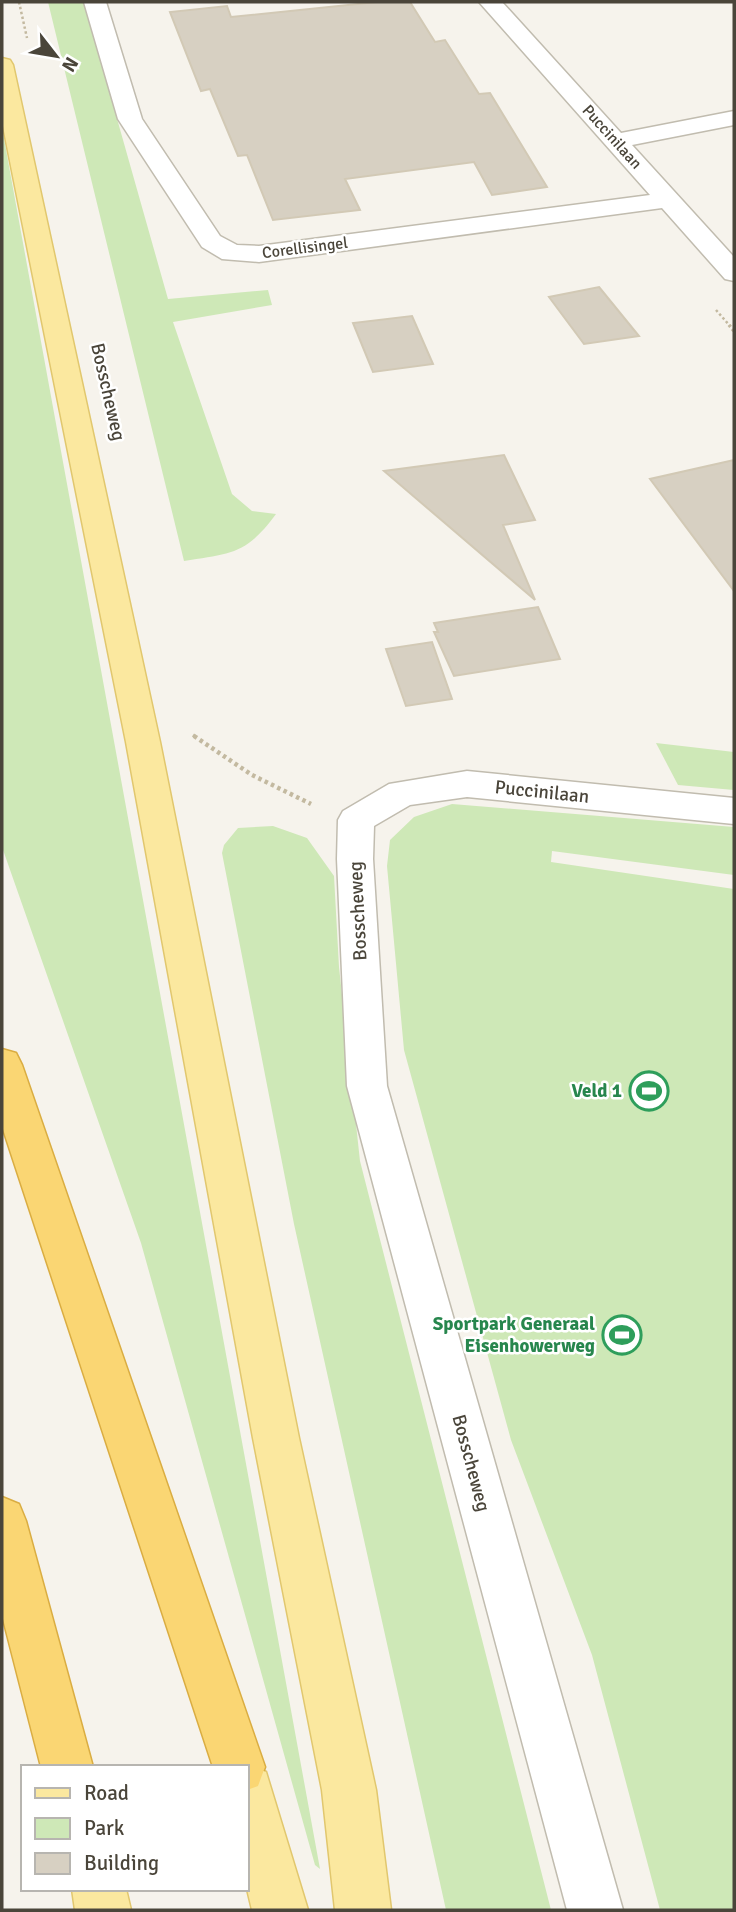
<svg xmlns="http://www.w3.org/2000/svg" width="736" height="1912" viewBox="0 0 736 1912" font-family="Signika,sans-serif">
  <rect width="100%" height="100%" fill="#f6f3ec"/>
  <g fill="#cee8b7">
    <path d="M48 2H84L168 299 268 290 272 305 173 322 232 494 252 511 276 514C246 555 231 553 184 561Z"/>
    <polygon points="2,128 320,1869 315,1865 141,1243 2,847"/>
    <polygon points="656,743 734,752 734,790 678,785"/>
    <polygon points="452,804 734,827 734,875 552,851 551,862 734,889 734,1910 660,1910 592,1655 511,1440 404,1050 387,866 390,840 414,817"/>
    <polygon points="273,826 307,838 334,876 339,967 360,1161 551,1910 446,1910 294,1224 222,853 224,845 238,828"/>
  </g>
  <g fill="#d7d0c2" stroke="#d2c9b5" stroke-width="2">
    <polygon points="377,2 410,2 435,42 445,40 479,94 490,93 547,187 492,195 474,162 345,179 360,210 273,220 247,155 238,156 210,89 201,91 170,12 227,6 231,17"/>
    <polygon points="599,287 639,336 584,344 549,297"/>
    <polygon points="412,316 433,364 373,372 353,323"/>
    <polygon points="504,455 535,520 503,525 535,600 384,471"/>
    <polygon points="734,460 734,591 650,479"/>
    <polygon points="538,607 560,659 454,676 434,632 438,632 434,623"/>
    <polygon points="432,642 452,699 406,706 386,649"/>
  </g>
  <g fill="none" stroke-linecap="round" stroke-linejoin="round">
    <g stroke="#c1bcaf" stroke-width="3">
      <g id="minor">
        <polygon points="84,2 106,2 142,119 220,236 237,245 259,246 650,195 479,2 502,2 621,133 734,111 734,125 632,145 734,257 734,281 725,279 662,208 259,262 222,259 202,247 118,119"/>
        <polygon points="467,771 734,798 734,824 467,797 410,805 374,826 373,859 387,1086 623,1910 567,1910 347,1086 337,859 338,820 343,811 389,784"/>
      </g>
    </g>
    <g stroke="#e1c76e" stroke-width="3">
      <g id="major">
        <polygon points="2,58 10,60 13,65 160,742 299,1438 376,1790 391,1910 335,1910 322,1790 253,1438 126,742 2,121"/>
        <polygon points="247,1764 266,1772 308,1910 252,1910 247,1889 247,1767 241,1767"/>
        <polygon points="72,1889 126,1889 131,1910 75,1910"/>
      </g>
    </g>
    <g stroke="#daad42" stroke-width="3">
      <g id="highway">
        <polygon points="2,1049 16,1053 22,1065 265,1767 258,1786 247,1790 247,1767 213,1767 2,1126"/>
        <polygon points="2,1497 19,1504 26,1521 93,1767 41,1767 2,1615"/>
      </g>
    </g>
    <g stroke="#c3b9a0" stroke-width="2.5" stroke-dasharray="2.5 2.5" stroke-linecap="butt">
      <polyline points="19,2 27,38"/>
      <polyline points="716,310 730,326"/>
    </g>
    <g stroke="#c3b9a0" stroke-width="3.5" stroke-dasharray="2.5 2.5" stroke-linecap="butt">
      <polyline points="729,325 734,331"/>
      <polyline points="193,735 197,738"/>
    </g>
    <polyline stroke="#c3b9a0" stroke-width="4.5" stroke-dasharray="3.5 3.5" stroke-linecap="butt" points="194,736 252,775 311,804"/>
    <use href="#minor" fill="#fff" fill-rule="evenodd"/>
    <use href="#major" fill="#fbe89f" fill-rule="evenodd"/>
    <use href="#highway" fill="#fad673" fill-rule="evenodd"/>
  </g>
  <defs>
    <g id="stadium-ring" transform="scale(2.0125)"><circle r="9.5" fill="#fff" stroke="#2e9e5b" stroke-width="1.5"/><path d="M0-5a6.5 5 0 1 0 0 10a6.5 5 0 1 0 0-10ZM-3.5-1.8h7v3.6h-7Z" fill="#2e9e5b"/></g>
  </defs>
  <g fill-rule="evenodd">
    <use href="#stadium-ring" x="649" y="1091"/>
    <use href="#stadium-ring" x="622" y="1335"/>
  </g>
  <g text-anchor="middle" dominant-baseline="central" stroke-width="5" stroke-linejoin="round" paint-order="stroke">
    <g font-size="16" fill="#4a453a" stroke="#fff">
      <text transform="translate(612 137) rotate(48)">Puccinilaan</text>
      <text transform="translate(305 248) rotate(-7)">Corellisingel</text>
    </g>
    <g font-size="19" fill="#4a453a" stroke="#fff">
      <text transform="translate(108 392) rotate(77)">Bosscheweg</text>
      <text transform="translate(542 792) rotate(6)">Puccinilaan</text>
      <text transform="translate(358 911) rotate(-93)">Bosscheweg</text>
      <text transform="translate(471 1463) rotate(75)">Bosscheweg</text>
    </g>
    <g font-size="19" font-weight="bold" fill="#27864d" stroke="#fff" text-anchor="end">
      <text x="622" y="1091">Veld 1</text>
      <text x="595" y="1324">Sportpark Generaal<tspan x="595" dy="22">Eisenhowerweg</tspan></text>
    </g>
  </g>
  <rect width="736" height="1912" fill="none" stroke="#4a453a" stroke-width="7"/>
  <rect x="21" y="1765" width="228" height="126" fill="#ffffff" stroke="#b7b5b0" stroke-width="2"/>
  <rect x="35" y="1788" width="35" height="10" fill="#fbe89f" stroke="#b7b5b0" stroke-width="2"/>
  <text x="84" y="1800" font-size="21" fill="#4a453a">Road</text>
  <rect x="35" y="1818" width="35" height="21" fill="#cee8b7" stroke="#b7b5b0" stroke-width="2"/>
  <text x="84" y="1835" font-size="21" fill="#4a453a">Park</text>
  <rect x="35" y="1853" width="35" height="21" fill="#d7d0c2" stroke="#b7b5b0" stroke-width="2"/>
  <text x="84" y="1870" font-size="21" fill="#4a453a">Building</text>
  <g transform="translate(56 56) rotate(121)" stroke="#ffffff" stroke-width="5" paint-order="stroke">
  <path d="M0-5L12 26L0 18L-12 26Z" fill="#4a453a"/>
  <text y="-10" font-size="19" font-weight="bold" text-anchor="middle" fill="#4a453a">N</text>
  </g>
</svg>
